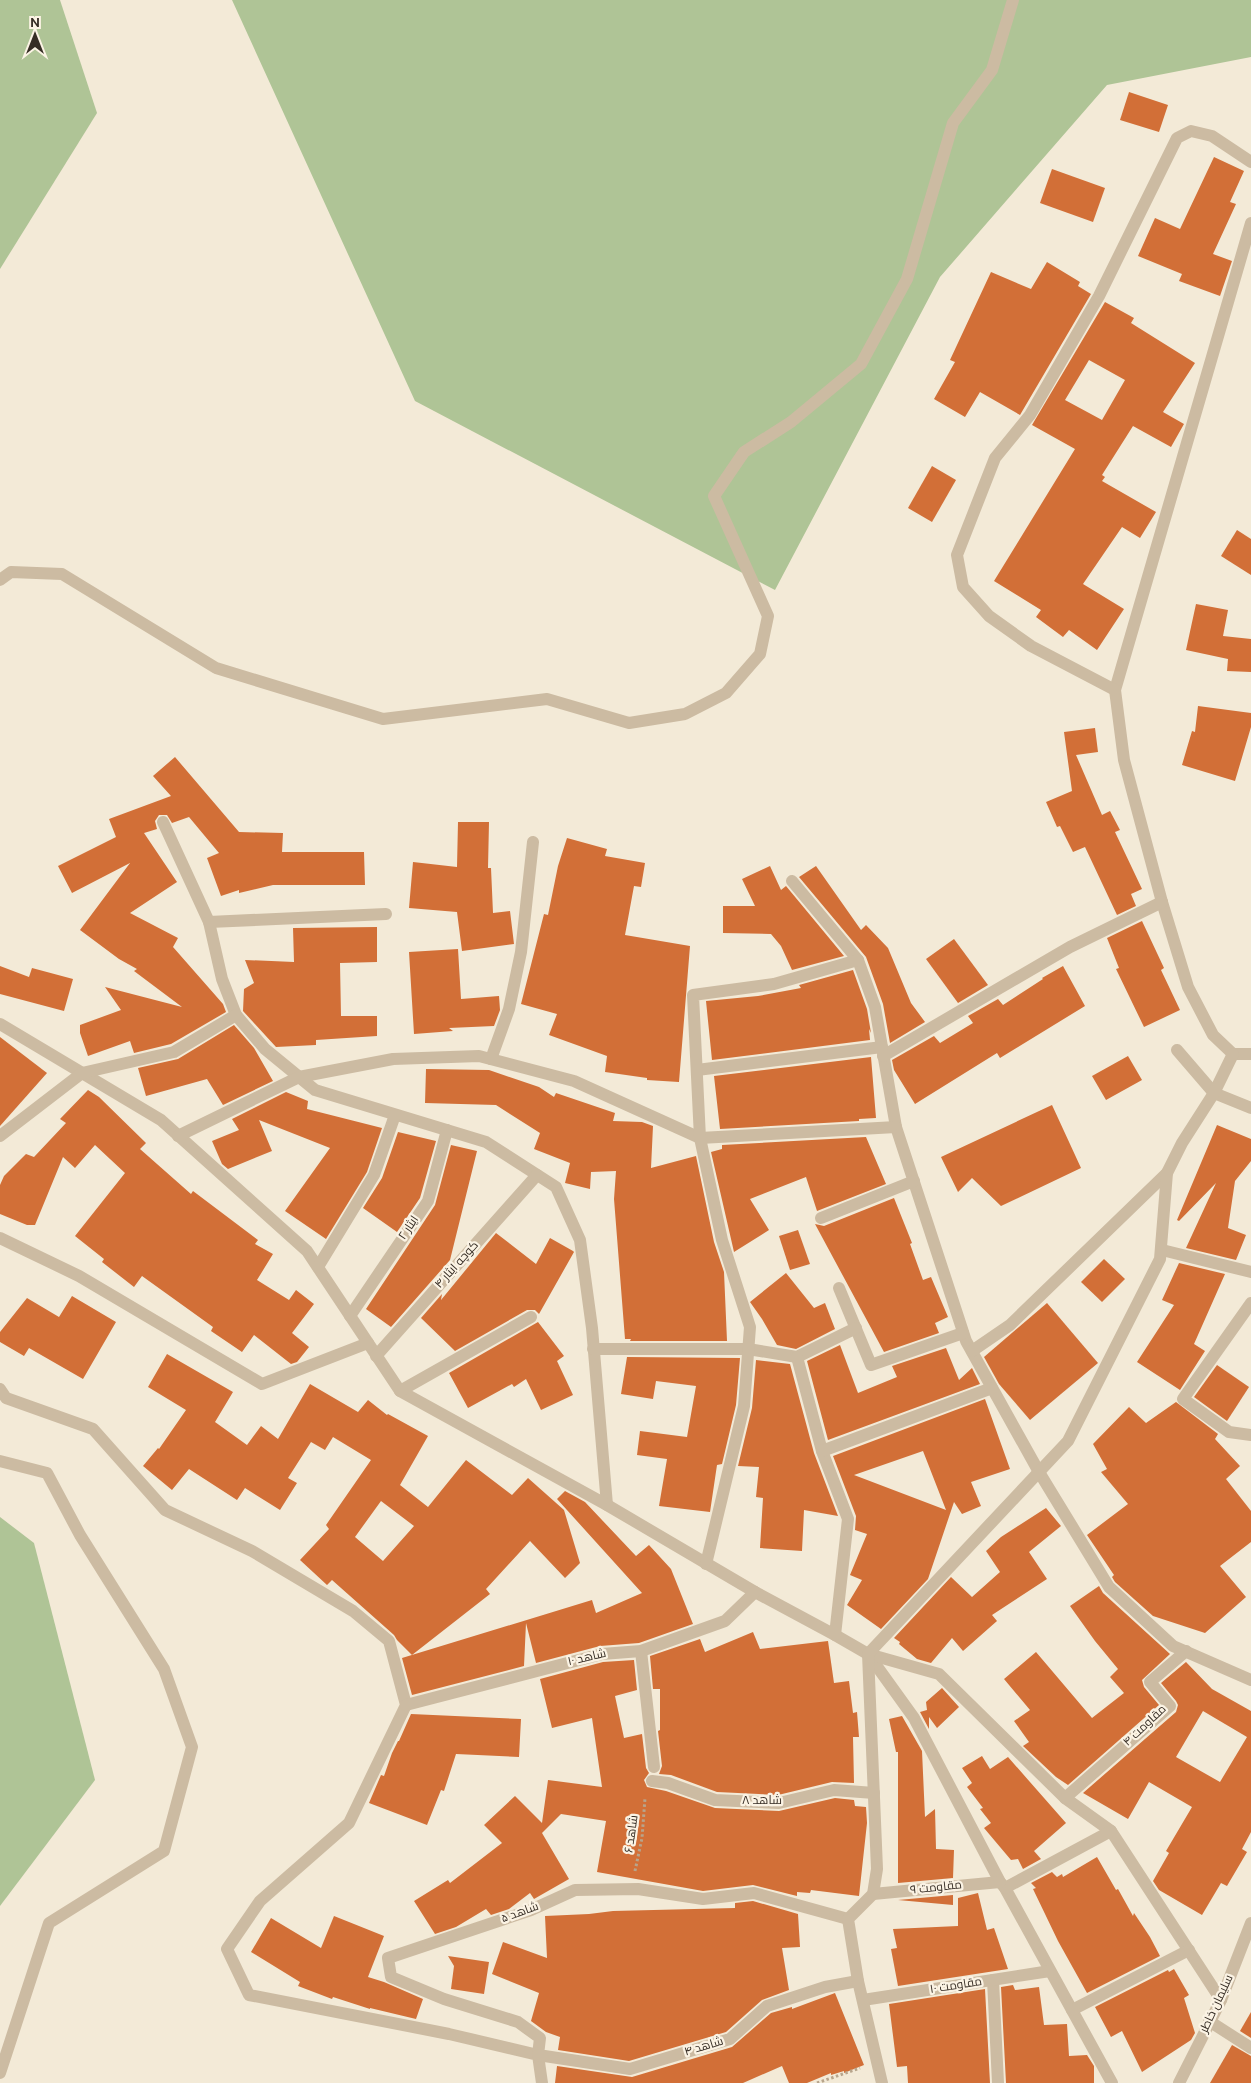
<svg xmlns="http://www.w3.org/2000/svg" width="1251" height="2083" viewBox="0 0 1251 2083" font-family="Overpass,Cairo,sans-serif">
  <rect width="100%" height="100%" fill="#f3ead7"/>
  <g fill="#afc496">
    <polygon points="0,0 60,0 97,113 0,269"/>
    <polygon points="232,0 1251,0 1251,57 1107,85 940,277 775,590 415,401"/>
    <polygon points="0,1517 34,1543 95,1780 0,1906"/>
  </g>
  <g fill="#d26f37" fill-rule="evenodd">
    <polygon points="1129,92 1168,105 1159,132 1120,120"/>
    <polygon points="1214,157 1244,171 1230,202 1236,204 1213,254 1232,261 1220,296 1179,281 1182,274 1138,256 1155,218 1180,229"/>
    <polygon points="1052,169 1105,188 1093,222 1040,203"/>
    <polygon points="1047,262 1080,282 1078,286 1091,294 1020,415 980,392 965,417 934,399 955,362 950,360 991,272 1031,289"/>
    <path d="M1105 302 1134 318 1131 323 1195 363 1163 412 1184 424 1171 447 1133 426 1102 475 1105 477 1102 481 1156 512 1140 538 1122 527 1083 584 1124 609 1097 650 1069 630 1063 637 1036 617 1041 610 994 581 1075 449 1032 425ZM1089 360 1125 380 1102 420 1065 400Z"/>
    <polygon points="932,466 956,480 932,522 908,508"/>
    <polygon points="1237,530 1251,539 1251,575 1221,556"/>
    <polygon points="1196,604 1228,610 1223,636 1251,639 1251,672 1227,671 1228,659 1186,650"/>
    <polygon points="1198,706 1251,713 1251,727 1235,781 1182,765 1192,731 1195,732"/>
    <polygon points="1095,728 1098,752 1076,755 1102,815 1110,811 1120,830 1115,832 1142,889 1131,894 1136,906 1117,915 1085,847 1073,852 1060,826 1057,827 1046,802 1072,791 1064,732"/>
    <polygon points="175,757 239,832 283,833 282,852 364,852 365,885 273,885 239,893 239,890 221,896 207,858 219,853 189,817 172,823 167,815 159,815 155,821 157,829 144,833 177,882 130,913 178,938 173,947 223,1004 226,1012 171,1044 134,1053 130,1041 88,1056 80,1033 80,1025 121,1010 105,987 182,1007 134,971 137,969 119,959 80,930 130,863 72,893 58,866 116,837 109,819 171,796 153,776"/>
    <polygon points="458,822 489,822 488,868 491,868 493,913 510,911 514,944 462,951 457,912 409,908 413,862 457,867"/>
    <polygon points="567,838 607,849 605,856 645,863 641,887 634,886 625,935 690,946 679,1082 647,1080 647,1078 605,1072 607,1056 549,1035 557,1014 521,1004 544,914 548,915 558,866"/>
    <polygon points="770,866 781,890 786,886 844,956 792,970 781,946 771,934 723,933 723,906 755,906 742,879"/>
    <polygon points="816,866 861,930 866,925 888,948 911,1003 925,1022 890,1043 883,1004 866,957 799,877"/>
    <polygon points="1142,921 1164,968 1161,970 1180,1010 1144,1027 1116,969 1119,968 1107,938"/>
    <polygon points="377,927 377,962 340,963 341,1016 377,1016 377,1036 316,1040 316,1045 276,1047 243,1011 244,989 254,983 245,960 294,962 293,928"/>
    <polygon points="954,939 988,985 958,1003 926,959"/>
    <polygon points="458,949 461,999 499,996 500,1010 494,1026 449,1028 453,1031 414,1034 409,952"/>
    <polygon points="0,966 29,977 32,968 73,979 64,1011 0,994"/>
    <polygon points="1063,966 1085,1006 1000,1058 997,1053 915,1104 894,1070 892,1060 934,1036 940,1043 973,1023 968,1016 998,999 1003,1005 1043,979 1042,978"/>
    <polygon points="853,970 867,1009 871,1033 869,1029 870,1040 712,1060 706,1001 758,996 801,988 799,985"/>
    <polygon points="234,1025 254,1048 273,1081 223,1105 207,1079 146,1096 138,1068 178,1059"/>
    <polygon points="0,1037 47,1073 0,1126"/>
    <polygon points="1128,1056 1142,1080 1106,1100 1092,1076"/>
    <polygon points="871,1057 876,1118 859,1119 859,1121 720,1129 714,1076"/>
    <polygon points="426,1069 489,1070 539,1087 554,1097 556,1093 615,1113 613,1121 642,1122 653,1126 651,1168 696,1156 714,1242 724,1272 727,1341 630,1341 631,1339 625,1339 614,1199 616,1171 591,1172 590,1189 565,1183 570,1163 534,1149 540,1133 496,1105 425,1103"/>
    <polygon points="88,1090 99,1097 146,1143 140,1149 191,1194 193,1191 258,1240 255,1244 273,1254 257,1280 289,1300 296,1290 314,1304 292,1333 309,1347 297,1362 291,1364 254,1335 242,1352 211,1331 213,1327 142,1276 134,1287 102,1262 104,1259 75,1236 125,1173 95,1145 75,1168 63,1157 35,1225 27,1225 0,1214 0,1185 4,1176 26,1154 34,1157 66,1123 60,1119"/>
    <polygon points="286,1092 308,1101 307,1109 382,1128 367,1172 326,1239 285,1211 330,1148 259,1120 272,1151 228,1169 222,1164 212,1141 239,1130 232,1119"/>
    <polygon points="1052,1105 1081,1168 1001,1206 972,1178 958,1192 941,1157"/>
    <polygon points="1217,1125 1251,1139 1251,1161 1235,1181 1228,1228 1246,1235 1236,1260 1186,1248 1216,1183 1179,1221 1177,1220"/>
    <polygon points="398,1132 436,1141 420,1198 397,1232 363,1208 382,1178"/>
    <polygon points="866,1137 886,1184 817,1211 806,1177 750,1199 769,1230 734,1252 711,1152 722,1149 722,1145"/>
    <polygon points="451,1145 477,1151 450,1260 391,1327 366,1309 435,1205"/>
    <polygon points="894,1198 912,1243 910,1244 923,1280 931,1277 948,1317 935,1323 939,1333 884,1352 815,1224 824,1226"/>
    <polygon points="798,1230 810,1264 790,1270 779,1236"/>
    <polygon points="496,1233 536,1264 550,1238 573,1251 574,1252 539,1314 535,1310 527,1310 455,1351 421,1318 442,1294 441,1300"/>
    <polygon points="1104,1259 1125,1279 1102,1302 1081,1282"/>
    <polygon points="1179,1263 1225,1274 1194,1344 1205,1351 1180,1390 1137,1362 1174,1305 1162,1300"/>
    <polygon points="786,1273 814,1308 825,1303 835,1329 796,1349 777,1345 762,1319 750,1302"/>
    <polygon points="72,1296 116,1322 83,1379 29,1348 24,1356 0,1342 0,1332 27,1298 59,1317"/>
    <polygon points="1047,1303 1098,1363 1030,1420 999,1384 984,1357"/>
    <polygon points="538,1322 564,1356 557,1361 573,1395 541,1410 526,1379 514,1387 512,1384 468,1408 449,1373"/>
    <polygon points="840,1345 858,1393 897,1377 892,1366 946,1348 959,1380 972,1368 980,1384 828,1440 807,1361"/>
    <path d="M167 1354 233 1392 215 1422 247 1445 261 1426 278 1439 310 1384 358 1412 368 1400 387 1415 388 1414 428 1436 400 1485 428 1507 466 1460 512 1495 528 1478 564 1510 580 1563 565 1578 530 1541 486 1589 490 1594 412 1655 397 1640 394 1635 332 1580 327 1585 300 1560 329 1529 326 1525 371 1460 333 1437 325 1450 311 1442 288 1478 297 1483 280 1510 245 1488 237 1500 189 1469 172 1490 143 1466 158 1448 159 1449 186 1410 148 1387ZM381 1501 414 1526 383 1561 355 1537Z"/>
    <polygon points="627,1357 740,1358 736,1405 722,1464 717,1465 710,1512 659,1506 667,1459 637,1455 640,1431 687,1437 696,1386 656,1381 653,1399 621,1394"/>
    <polygon points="756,1360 790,1364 814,1453 838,1516 804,1510 802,1551 760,1548 763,1498 756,1497 759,1467 738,1466 752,1408"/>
    <polygon points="1217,1365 1249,1387 1227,1421 1194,1397"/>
    <path d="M985 1399 1010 1469 971 1482 981 1506 962 1514 954 1502 928 1579 881 1629 847 1605 862 1580 850 1575 867 1534 855 1530 856 1516 833 1456ZM923 1451 946 1510 854 1475Z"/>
    <polygon points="1176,1402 1218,1434 1215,1439 1240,1466 1226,1479 1251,1511 1251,1542 1220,1566 1246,1597 1205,1633 1153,1616 1115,1582 1112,1577 1114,1575 1087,1535 1128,1504 1101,1472 1107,1469 1093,1444 1129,1407 1146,1423"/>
    <polygon points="565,1491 585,1502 636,1556 649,1545 671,1569 693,1624 639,1643 600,1646 536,1663 526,1623 524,1666 412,1695 402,1658 592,1600 596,1613 642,1593 557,1499"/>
    <polygon points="1046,1508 1061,1526 1029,1552 1047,1579 992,1615 997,1621 963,1651 952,1638 931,1663 917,1659 899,1644 900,1642 894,1638 951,1577 972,1597 1000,1572 986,1551 1001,1537"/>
    <polygon points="1099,1586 1103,1593 1170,1654 1142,1680 1144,1687 1159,1705 1068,1785 1056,1777 1023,1746 1029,1742 1014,1721 1030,1710 1004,1679 1036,1652 1092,1718 1124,1693 1110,1677 1118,1669 1095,1641 1070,1606"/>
    <polygon points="753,1632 760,1649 828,1641 834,1683 849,1681 853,1713 857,1712 859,1737 853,1737 854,1783 832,1782 778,1795 717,1792 671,1775 659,1774 662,1766 658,1731 660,1730 660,1689 653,1689 650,1656 700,1639 705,1652"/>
    <polygon points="634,1660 637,1690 615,1696 624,1738 642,1734 646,1768 649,1773 644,1780 647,1787 666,1791 715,1808 779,1811 835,1798 854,1800 855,1806 866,1807 867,1823 859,1896 811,1890 810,1893 797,1892 797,1896 753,1885 703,1891 597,1872 606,1821 561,1814 542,1833 569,1879 534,1899 530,1893 509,1909 491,1915 486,1909 456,1927 435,1934 414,1901 448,1880 450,1883 502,1843 484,1825 515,1796 542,1823 548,1780 602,1787 592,1718 552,1728 540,1679 603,1662"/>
    <path d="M1186 1662 1212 1689 1251 1711V1832L1242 1849 1247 1852 1227 1886 1221 1883 1202 1915 1159 1890 1153 1881 1169 1853 1166 1851 1192 1807 1149 1782 1128 1819 1083 1793 1176 1712 1178 1705 1176 1701 1161 1683ZM1203 1711 1247 1737 1220 1782 1176 1757Z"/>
    <polygon points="942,1688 959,1707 937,1728 929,1717 929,1729 920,1712 927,1710 926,1702"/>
    <polygon points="411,1714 521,1719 519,1757 456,1754 444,1791 441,1790 427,1825 369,1803 381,1775 384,1776 392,1753 398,1741 399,1741"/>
    <polygon points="902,1716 922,1751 925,1817 935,1809 936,1849 954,1850 953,1878 898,1883 898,1752 896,1752 889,1719"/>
    <polygon points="982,1756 990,1769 1008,1757 1066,1823 1034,1851 1041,1859 1023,1869 1018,1859 1011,1860 984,1828 991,1823 980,1809 983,1808 967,1787 972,1783 962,1768"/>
    <polygon points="1097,1857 1116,1890 1118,1889 1133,1916 1134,1913 1150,1937 1160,1956 1087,1993 1058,1941 1033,1889 1036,1888 1031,1883 1052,1872 1057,1877 1062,1874 1063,1877"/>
    <polygon points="978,1893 987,1930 994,1928 1008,1969 898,1986 891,1949 897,1948 893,1929 958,1926 958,1898"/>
    <polygon points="953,1895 953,1905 898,1900"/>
    <polygon points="753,1901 798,1914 800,1947 782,1948 789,1990 762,2000 726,2032 629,2061 558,2050 560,2037 546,2032 531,2021 539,1993 492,1974 503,1942 547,1958 545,1916 589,1914 613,1911 735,1908 735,1903"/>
    <polygon points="334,1916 384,1936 368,1977 384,1982 423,1999 416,2019 370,2008 370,2009 333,1997 332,1999 298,1986 300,1982 251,1952 271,1918 321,1948"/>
    <polygon points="448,1956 489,1962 484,1994 451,1989 454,1966"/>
    <polygon points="1174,1969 1189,1995 1184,1998 1195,2033 1191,2040 1142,2072 1122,2031 1111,2037 1095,2007 1168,1970 1169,1972"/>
    <polygon points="1013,1985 1015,1990 1039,1987 1044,2025 1067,2024 1069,2056 1087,2055 1094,2066 1094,2083 1006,2083 1001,1987"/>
    <polygon points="985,1989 990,2083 908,2083 907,2066 897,2067 889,2004"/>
    <polygon points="835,1993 864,2065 844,2073 844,2071 831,2075 831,2073 807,2083 789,2083 782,2066 743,2083 555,2083 557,2066 632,2077 732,2047 771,2013 792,2007 792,2009"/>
    <polygon points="1251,2012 1251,2038 1240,2031"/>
    <polygon points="1232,2045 1251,2056 1251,2083 1210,2083"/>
  </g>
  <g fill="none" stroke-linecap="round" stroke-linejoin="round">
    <g stroke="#b8a58c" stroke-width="3" stroke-dasharray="2.5 2.5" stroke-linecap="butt">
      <polyline points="635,1871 642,1838 645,1798"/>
      <polyline points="817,2083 860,2068"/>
    </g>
    <g stroke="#ccbba2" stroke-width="12">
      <polyline points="1251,223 1115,690 1124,760 1162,902 1188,987 1213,1035 1233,1054 1251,1054"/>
      <polyline points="0,580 11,572 62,574 216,668 383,719 547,699 629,723 685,714 726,693 760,654 768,616 714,496 744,452 791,422 861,364 907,279 953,123 992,70 1013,0"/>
      <polyline points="1115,690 1031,646 989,616 963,587 957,555 995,458 1030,415 1099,296 1177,138 1191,131 1212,136 1251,162"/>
      <polyline points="163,822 209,922 222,979 236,1015 265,1049 315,1090 486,1142 556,1187 580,1240 592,1328 607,1505"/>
      <polyline points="792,881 858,960 875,1007 896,1127 966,1341 1039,1472 1109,1587 1173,1646 1251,1680"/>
      <polyline points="209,922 386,914"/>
      <polyline points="0,1024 161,1120 307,1251 400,1391 607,1505 755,1592 835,1635 868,1654 914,1718 1000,1882 1005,1888 1112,2083"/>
      <polyline points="1177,1050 1214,1093 1251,1108"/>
      <polyline points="883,1056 1070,947 1162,902"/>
      <polyline points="491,1059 509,1009 521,952 533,842"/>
      <polyline points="697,1070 882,1047"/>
      <polyline points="0,1136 82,1073 174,1052 236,1015"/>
      <polyline points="178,1136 299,1077 393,1059 479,1056 574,1081 700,1138 896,1127"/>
      <polyline points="821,1218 914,1181"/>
      <polyline points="0,1238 79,1276 262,1384 368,1343"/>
      <polyline points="1162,1250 1251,1272"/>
      <polyline points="318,1267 374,1175 395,1115"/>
      <polyline points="839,1288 871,1365 963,1333"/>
      <polyline points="1251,1303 1183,1399 1229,1432 1251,1435"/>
      <polyline points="350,1316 428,1201 447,1130"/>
      <polyline points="593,1349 748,1349 797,1357 856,1328"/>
      <polyline points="972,1351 1010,1325 1167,1173"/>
      <polyline points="376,1356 537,1175"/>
      <polyline points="797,1357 822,1451 848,1519 835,1635"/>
      <polyline points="0,1389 6,1398 93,1429 165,1510 252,1551 353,1611 389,1641 406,1705 349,1823 260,1901 227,1949 249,1995 449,2034 538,2055 542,2083"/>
      <polyline points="400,1391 531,1317"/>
      <polyline points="822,1451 992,1388"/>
      <polyline points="0,1461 47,1473 80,1535 164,1669 192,1747 164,1851 49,1923 0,2073"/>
      <polyline points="706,1564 744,1406 750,1327 722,1240 700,1138 693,995 774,984 858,960"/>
      <polyline points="641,1651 654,1767"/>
      <polyline points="868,1654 939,1674 1065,1798 1111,1831 1221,2000"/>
      <polyline points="406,1705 602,1654 641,1651 725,1621 755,1592"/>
      <polyline points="652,1781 668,1783 715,1800 779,1803 834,1790 874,1793"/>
      <polyline points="1065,1798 1170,1706 1150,1682 1186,1651"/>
      <polyline points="1005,1888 1111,1831"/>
      <polyline points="873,1894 1000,1882"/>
      <polyline points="848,1919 754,1893 703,1899 638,1889 575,1890 531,1910 388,1958 391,1977 444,1999 518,2022 540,2038 538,2055 630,2069 730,2039 767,2006 825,1987 858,1981"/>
      <polyline points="993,1980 998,2083"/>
      <polyline points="863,2000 1050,1971"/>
      <polyline points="1072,2010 1189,1950"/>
      <polyline points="1209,2021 1251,2048"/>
      <polyline points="882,2083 858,1981 848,1919 873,1894 877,1869 868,1654 1068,1441 1160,1259 1167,1173 1182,1143 1214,1093 1233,1054"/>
      <polyline points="1179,2083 1221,2000 1251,1923"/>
    </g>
  </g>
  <g text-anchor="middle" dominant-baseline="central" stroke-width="4.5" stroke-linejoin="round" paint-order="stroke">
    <g font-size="12" fill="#362d25" stroke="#fbf3e4">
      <text transform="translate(409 1228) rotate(-56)">ایثار ۲</text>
      <text transform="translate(457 1265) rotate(-48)">کوچه ایثار ۴</text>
      <text transform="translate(587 1658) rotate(-13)">شاهد ۱۰</text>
      <text transform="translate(1145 1726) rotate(-43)">مقاومت ۴</text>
      <text x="762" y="1801">شاهد ۸</text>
      <text transform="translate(632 1834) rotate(-82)">شاهد ۶</text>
      <text transform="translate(936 1888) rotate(-6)">مقاومت ۹</text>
      <text transform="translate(520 1913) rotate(-20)">شاهد ۵</text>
      <text transform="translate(956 1986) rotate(-9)">مقاومت ۱۰</text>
      <text transform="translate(1217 2004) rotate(-65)">سلیمان خاطر</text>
      <text transform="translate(704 2047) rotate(-17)">شاهد ۴</text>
    </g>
  </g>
  <g transform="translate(35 35)" stroke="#fbf3e4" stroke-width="4" paint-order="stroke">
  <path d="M0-4L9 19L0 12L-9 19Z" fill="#362d25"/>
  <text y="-8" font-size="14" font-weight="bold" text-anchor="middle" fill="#362d25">N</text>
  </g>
</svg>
